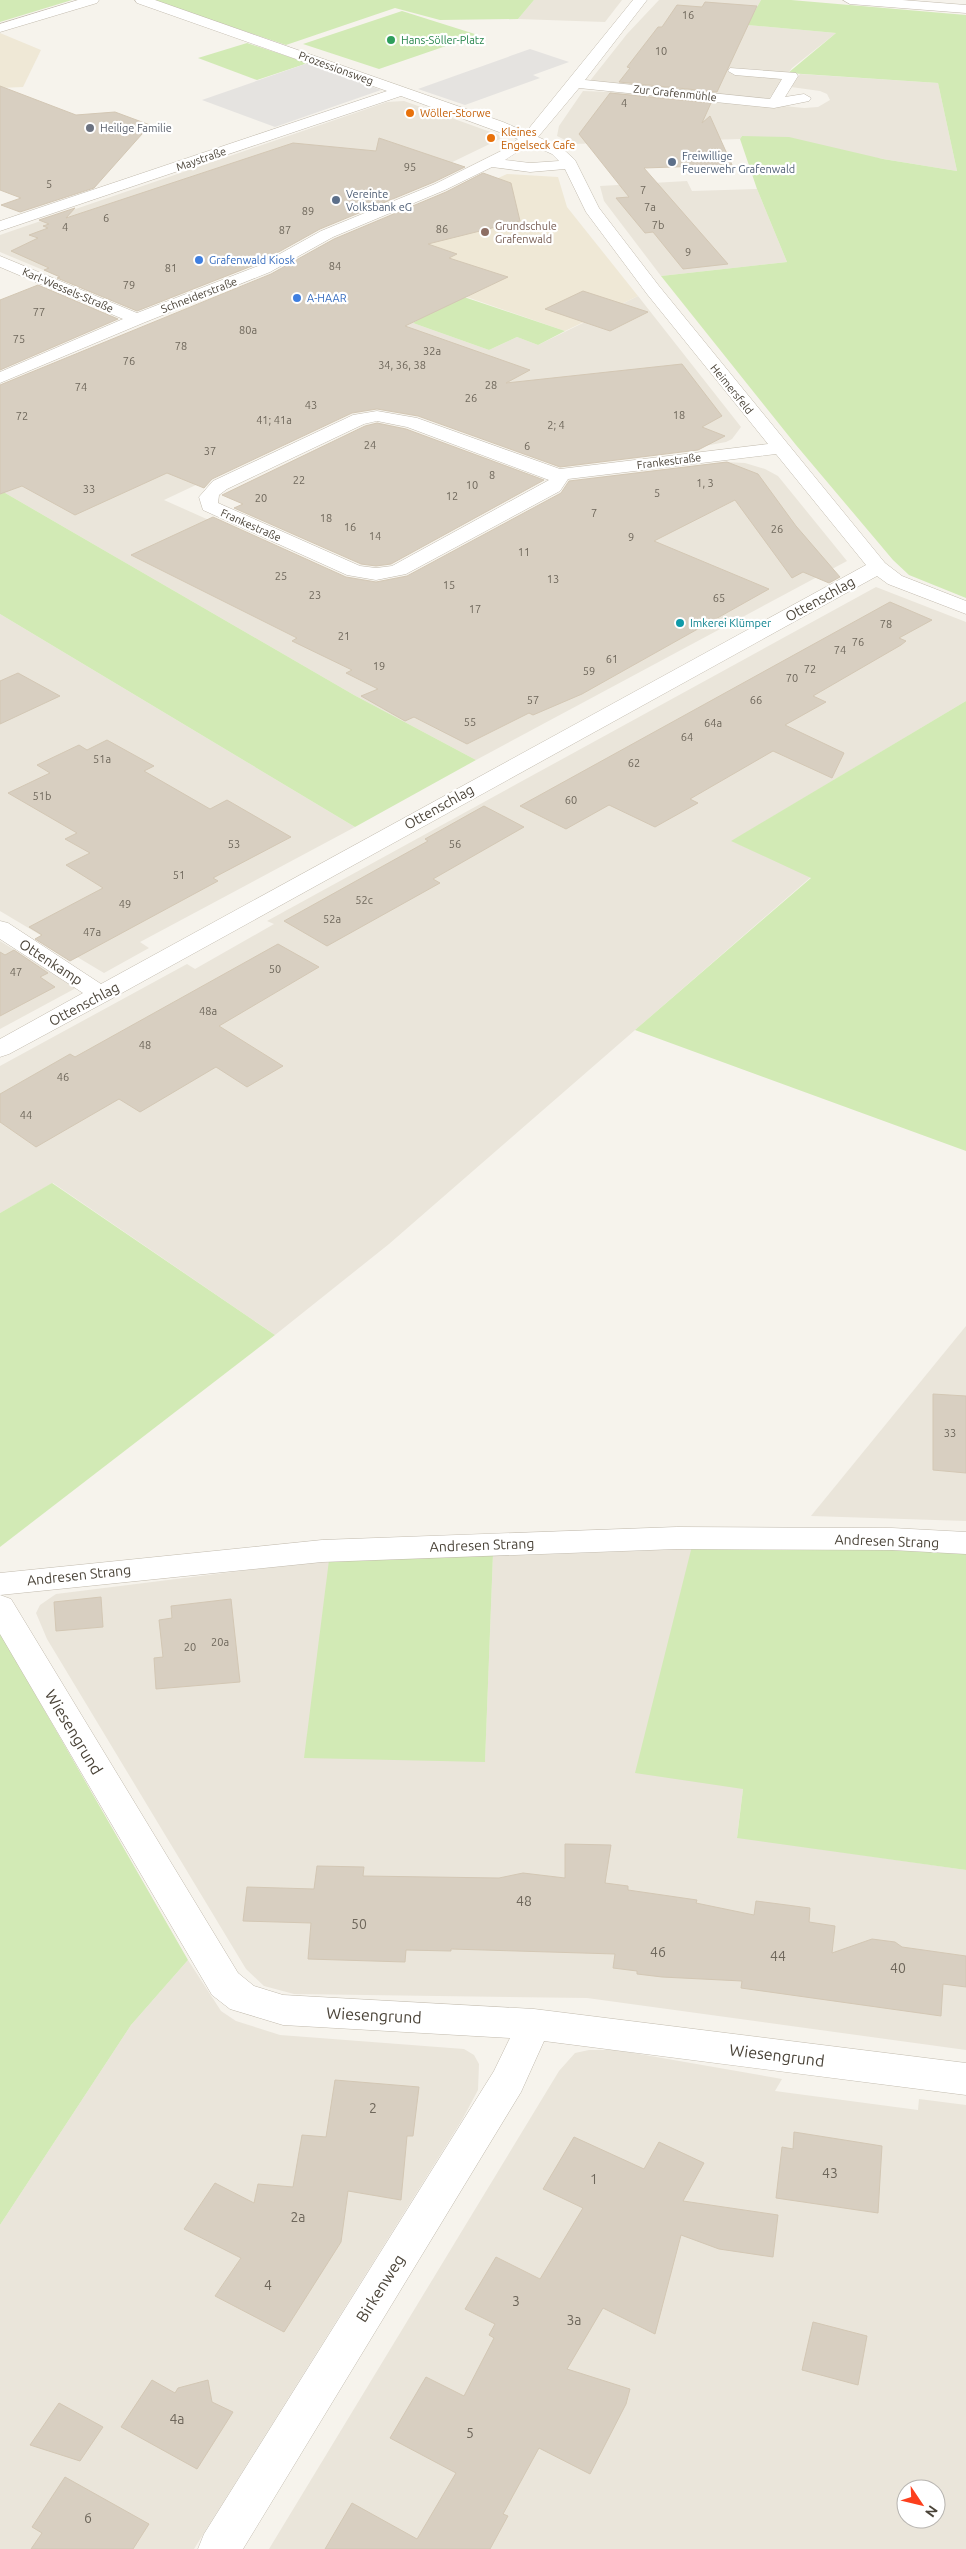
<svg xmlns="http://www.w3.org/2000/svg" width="966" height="2549" viewBox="0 0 966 2549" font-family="Ubuntu,sans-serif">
  <rect width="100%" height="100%" fill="#f6f3ec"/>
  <g fill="#eae5da" fill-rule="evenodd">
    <polygon points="534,0 622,0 605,22 518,19"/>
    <polygon points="659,0 761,0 747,25 836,33 792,68 768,100 589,82 627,34"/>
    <polygon points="800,74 938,83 957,171 742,136 740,139 573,144 557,136 559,126 583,91 664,94 804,108 818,107 830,100 827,94 820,91 791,87"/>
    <polygon points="404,101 499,135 500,139 438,169 127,305 0,252 0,235 387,102"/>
    <polygon points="687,181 692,191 757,189 787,262 661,276 604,201 600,186"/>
    <polygon points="337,252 424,317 413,323 489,350 517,337 538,345 638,296 741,427 732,439 726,442 683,450 400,407 362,407 164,500 377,595 596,478 725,462 745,463 765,469 778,476 847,561 476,760 354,695 0,490"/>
    <polygon points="876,587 966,622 966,701 732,841 811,877 389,1244 275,1335 53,1183 0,1213 0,1066 187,964 195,969 274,924 267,921"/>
    <polygon points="0,614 355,827 140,942 149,948 104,973 0,911"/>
    <polygon points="0,941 76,988 0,1029"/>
    <polygon points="966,1326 966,1521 811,1516"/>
    <polygon points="692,1546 743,1789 737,1837 966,1870 966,2050 587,1998 294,1994 264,1986 246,1969 47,1639 36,1613 40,1605 56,1594 329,1560 485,1761 493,1554"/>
    <polygon points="188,1960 221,2011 236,2021 280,2035 464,2049 474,2055 479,2064 478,2090 462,2120 194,2549 0,2549 0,2225 131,2025"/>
    <path d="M589 2050H616L782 2079 775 2091 918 2110 919 2099 966 2105V2549H269L559 2071 575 2053ZM906 2489H936V2519H906Z"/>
  </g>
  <g fill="#efe8d6">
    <polygon points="0,33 41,50 23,87 0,88"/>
    <polygon points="507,174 558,177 567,207 638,296 565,331 337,252"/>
  </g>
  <g fill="#d2eab5">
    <polygon points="0,0 72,0 0,22"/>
    <polygon points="152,0 534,0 518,19 440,20 395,8 286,45"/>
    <polygon points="761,0 791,0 966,15 966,598 909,575 893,560 796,445 661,276 787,262 757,189 740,139 742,136 789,137 883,159 957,171 938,83 788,73 836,33 747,25"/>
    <polygon points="402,11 478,35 379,69 303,44"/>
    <polygon points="247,43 308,63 257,80 198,58"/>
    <polygon points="458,295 565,331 538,345 517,337 489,350 413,323"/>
    <polygon points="0,490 354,695 476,760 355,827 0,614"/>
    <polygon points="966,701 966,1151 635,1030 811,878 731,841"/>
    <polygon points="52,1183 275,1335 0,1547 0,1213"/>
    <polygon points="743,1544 966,1552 966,1870 737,1838 743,1789 635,1773 692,1546"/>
    <polygon points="493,1554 485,1762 304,1758 329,1560"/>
    <polygon points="0,1633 188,1960 131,2025 0,2225"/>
  </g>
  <g fill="#e5e3e0">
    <polygon points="530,49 569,62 533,75 540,78 465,105 418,89"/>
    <polygon points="308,63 381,90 275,127 202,100"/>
  </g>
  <g fill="#d8cfc1" stroke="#d3c7b4">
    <polygon points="705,2 757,6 717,92 619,82 630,68 627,67 658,27 662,27 677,5 702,7"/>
    <polygon points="0,86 76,115 115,112 150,125 94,188 20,212 1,205 21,198 0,190"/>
    <polygon points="610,93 711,103 702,123 710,116 732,165 644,168 728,264 683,269 653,232 645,233 616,198 629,197 579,134"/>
    <polygon points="379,138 465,167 434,182 320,229 257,264 137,311 57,278 60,277 44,270 49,268 11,251 38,238 29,235 48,228 43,226 49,224 39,220 75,208 66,218 293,143 376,151"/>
    <polygon points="483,173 511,183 520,221 428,244 457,254 449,258 508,277 405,326 530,370 506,383 682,364 722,416 702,427 725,436 698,450 560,467 418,416 377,409 352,413 212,479 204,488 167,473 75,515 22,486 0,494 0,385 271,274 334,239 446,192"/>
    <polygon points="38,285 118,319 0,370 0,300"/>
    <polygon points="583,291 648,312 610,331 545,309"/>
    <polygon points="377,423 406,429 544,480 391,564 376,566 361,564 234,508 243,504 222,495 365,426"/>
    <polygon points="727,462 758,474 796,526 840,577 829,583 803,572 792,578 735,500 654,541 769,589 582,694 533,715 529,713 467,744 414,717 405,721 361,696 378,689 346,673 352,670 292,641 297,638 131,555 213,517 346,577 376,582 407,576 561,493 569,481"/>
    <polygon points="890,602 932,620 899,638 906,641 901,645 813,696 826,702 785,725 844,753 832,778 773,751 690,799 698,803 655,827 609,805 566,829 520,806"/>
    <polygon points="18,673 60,696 0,724 0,681"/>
    <polygon points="107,740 154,766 144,771 210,809 227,800 291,837 213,878 218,881 70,961 35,939 42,935 29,927 103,888 66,865 90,853 65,839 77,833 8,793 50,773 37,765 79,745 87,750"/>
    <polygon points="484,806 524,827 433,879 440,883 327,946 284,921 428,841 425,839"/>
    <polygon points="278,944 319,967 219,1026 283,1066 247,1087 216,1067 140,1112 119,1099 36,1147 0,1122 0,1094 70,1054 75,1057"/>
    <polygon points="14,950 48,973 40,977 55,987 0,1016 0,952 5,955"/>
    <polygon points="933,1394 966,1396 966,1473 933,1470"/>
    <polygon points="101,1597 103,1627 56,1631 54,1602"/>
    <polygon points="231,1599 240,1682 156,1689 154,1658 163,1657 159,1620 172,1618 171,1606"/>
    <polygon points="565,1844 611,1845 605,1883 628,1886 628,1890 697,1900 696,1903 754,1915 756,1901 810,1908 809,1922 835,1926 832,1953 872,1939 895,1942 902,1947 966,1956 966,1987 943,1984 941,2016 741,1988 742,1981 662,1977 637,1974 637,1971 613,1968 615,1954 451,1949 451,1951 406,1950 405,1962 308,1959 311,1923 243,1921 247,1887 314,1889 317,1866 364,1867 363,1876 499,1878 523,1873 565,1878"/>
    <polygon points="335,2080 419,2087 413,2136 407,2136 401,2200 348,2191 341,2242 284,2332 215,2296 241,2258 184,2229 215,2183 254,2203 258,2184 293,2187 302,2135 326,2137"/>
    <polygon points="794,2132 882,2146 878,2213 776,2198 782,2147 793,2149"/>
    <polygon points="574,2137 644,2169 659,2142 704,2163 683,2201 778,2215 773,2257 719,2249 681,2235 655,2334 603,2308 567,2369 630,2389 626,2404 590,2474 539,2448 503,2514 508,2516 490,2549 325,2549 352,2503 417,2539 456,2473 390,2438 426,2377 464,2396 494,2338 489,2335 495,2324 465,2309 496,2257 540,2279 583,2208 543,2189"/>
    <polygon points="813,2322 867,2336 858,2385 802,2370"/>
    <polygon points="152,2380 175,2393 178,2388 208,2380 212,2402 233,2412 197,2469 121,2427"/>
    <polygon points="59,2403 103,2427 80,2461 30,2445"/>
    <polygon points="65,2477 149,2524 133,2549 31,2549 42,2533 32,2527"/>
  </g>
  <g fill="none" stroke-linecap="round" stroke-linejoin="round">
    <g stroke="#c2bbae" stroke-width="1">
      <g id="minor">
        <polygon points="78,0 99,0 97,3 0,32 0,24"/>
        <path d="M135 0H155L503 122 526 132 633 0H647L585 80 770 99 782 79 735 75 728 71 730 68 796 73 798 76 785 97 804 94 811 98 809 101 774 108 579 88 538 137 562 148 575 160 599 208 659 286 885 563 902 576 966 601V614L888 584 877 576 111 999 9 1054 0 1057V1039L83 993 0 939V921L8 923 101 984 866 565 776 454 568 479 560 491 406 574 376 580 347 575 203 510 199 497 213 481 353 415 377 411 417 418 560 469 768 444 647 294 586 212 565 169 530 172 492 167 445 190 333 237 270 272 143 323 0 383V372L123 319 0 267V256L137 313 258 266 321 231 435 184 505 149 518 139 401 96 0 231V221L387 91 137 3ZM530 144 552 154 559 161 530 163 505 160ZM377 421 407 427 549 480 392 566 376 568 360 566 218 503 219 495 227 489 364 424Z"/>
        <polygon points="843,0 902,0 966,5 966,13 850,4"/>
        <polygon points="677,1527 892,1528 966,1532 966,1554 892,1550 677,1549 322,1562 0,1595 11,1599 238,1973 254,1986 283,1995 534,2009 966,2063 966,2095 544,2041 521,2092 243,2549 198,2549 204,2534 494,2071 510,2038 283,2025 230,2009 212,1995 0,1634 0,1573 322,1540"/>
      </g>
    </g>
    <use href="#minor" fill="#fff" fill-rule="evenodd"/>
  </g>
  <circle fill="#2e9e5b" stroke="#fff" stroke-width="2" cx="391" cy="40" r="5"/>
  <g fill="#e8710a" stroke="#fff" stroke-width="2">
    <circle cx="410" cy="113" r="5"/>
    <circle cx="491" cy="138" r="5"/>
  </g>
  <circle fill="#6b7280" stroke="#fff" stroke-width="2" cx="90" cy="128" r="5"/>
  <g fill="#5c6f8a" stroke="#fff" stroke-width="2">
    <circle cx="672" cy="162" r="5"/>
    <circle cx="336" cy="200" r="5"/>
  </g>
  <circle fill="#8d6e63" stroke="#fff" stroke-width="2" cx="485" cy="232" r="5"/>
  <g fill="#3f7fe0" stroke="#fff" stroke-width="2">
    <circle cx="199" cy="260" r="5"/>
    <circle cx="297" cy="298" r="5"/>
  </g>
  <circle fill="#0f9aa8" stroke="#fff" stroke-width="2" cx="680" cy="623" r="5"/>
  <g text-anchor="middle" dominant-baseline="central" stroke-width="4.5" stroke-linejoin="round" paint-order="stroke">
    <g font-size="11" fill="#6e675b">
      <text x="688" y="15">16</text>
      <text x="661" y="51">10</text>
      <text x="624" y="103">4</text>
      <text x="410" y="167">95</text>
      <text x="49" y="184">5</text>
      <text x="643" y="190">7</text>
      <text x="650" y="207">7a</text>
      <text x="308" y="211">89</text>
      <text x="106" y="218">6</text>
      <text x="658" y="225">7b</text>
      <text x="65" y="227">4</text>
      <text x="442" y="229">86</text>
      <text x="285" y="230">87</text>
      <text x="688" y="252">9</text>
      <text x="335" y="266">84</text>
      <text x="171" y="268">81</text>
      <text x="129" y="285">79</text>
      <text x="39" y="312">77</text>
      <text x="248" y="330">80a</text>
      <text x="19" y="339">75</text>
      <text x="181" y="346">78</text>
      <text x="432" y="351">32a</text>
      <text x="129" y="361">76</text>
      <text x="402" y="365">34, 36, 38</text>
      <text x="491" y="385">28</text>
      <text x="81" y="387">74</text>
      <text x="471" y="398">26</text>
      <text x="311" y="405">43</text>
      <text x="679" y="415">18</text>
      <text x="22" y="416">72</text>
      <text x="274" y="420">41; 41a</text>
      <text x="556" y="425">2; 4</text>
      <text x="370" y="445">24</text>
      <text x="527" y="446">6</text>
      <text x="210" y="451">37</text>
      <text x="492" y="475">8</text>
      <text x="299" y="480">22</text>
      <text x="705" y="483">1, 3</text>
      <text x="472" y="485">10</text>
      <text x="89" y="489">33</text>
      <text x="657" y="493">5</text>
      <text x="452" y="496">12</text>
      <text x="261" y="498">20</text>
      <text x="594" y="513">7</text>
      <text x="326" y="518">18</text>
      <text x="350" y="527">16</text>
      <text x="777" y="529">26</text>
      <text x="375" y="536">14</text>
      <text x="631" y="537">9</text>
      <text x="524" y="552">11</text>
      <text x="281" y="576">25</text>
      <text x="553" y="579">13</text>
      <text x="449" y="585">15</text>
      <text x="315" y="595">23</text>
      <text x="719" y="598">65</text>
      <text x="475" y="609">17</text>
      <text x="886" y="624">78</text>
      <text x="344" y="636">21</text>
      <text x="858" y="642">76</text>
      <text x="840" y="650">74</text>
      <text x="612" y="659">61</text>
      <text x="379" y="666">19</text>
      <text x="810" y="669">72</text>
      <text x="589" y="671">59</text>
      <text x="792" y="678">70</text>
      <text x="533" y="700">57</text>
      <text x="756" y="700">66</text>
      <text x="470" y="722">55</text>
      <text x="713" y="723">64a</text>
      <text x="687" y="737">64</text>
      <text x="102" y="759">51a</text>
      <text x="634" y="763">62</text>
      <text x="42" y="796">51b</text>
      <text x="571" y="800">60</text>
      <text x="234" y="844">53</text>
      <text x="455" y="844">56</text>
      <text x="179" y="875">51</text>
      <text x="364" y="900">52c</text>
      <text x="125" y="904">49</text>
      <text x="332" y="919">52a</text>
      <text x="92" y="932">47a</text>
      <text x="275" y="969">50</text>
      <text x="16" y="972">47</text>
      <text x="208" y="1011">48a</text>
      <text x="145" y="1045">48</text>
      <text x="63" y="1077">46</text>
      <text x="26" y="1115">44</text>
      <text x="950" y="1433">33</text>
      <text x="220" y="1642">20a</text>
      <text x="190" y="1647">20</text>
    </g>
    <g font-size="11" fill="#27864d" stroke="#fff" text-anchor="start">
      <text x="401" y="40">Hans-Söller-Platz</text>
    </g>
    <g font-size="11" fill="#4b4439" stroke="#fff">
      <text transform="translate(336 68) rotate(20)">Prozessionsweg</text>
      <text transform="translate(675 93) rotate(6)">Zur Grafenmühle</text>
      <text transform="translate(201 159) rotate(-19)">Maystraße</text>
      <text transform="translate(68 290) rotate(23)">Karl-Wessels-Straße</text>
      <text transform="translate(199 295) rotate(-21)">Schneiderstraße</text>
      <text transform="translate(732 389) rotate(51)">Heimersfeld</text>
      <text transform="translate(669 461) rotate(-7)">Frankestraße</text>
      <text transform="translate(251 525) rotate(24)">Frankestraße</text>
    </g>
    <g font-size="11" fill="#c56008" stroke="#fff" text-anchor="start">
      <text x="420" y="113">Wöller-Storwe</text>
      <text x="501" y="132">Kleines<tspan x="501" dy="13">Engelseck Cafe</tspan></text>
    </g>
    <g font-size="11" fill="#5b616d" stroke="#fff" text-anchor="start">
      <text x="100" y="128">Heilige Familie</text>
    </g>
    <g font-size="11" fill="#4e5e75" stroke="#fff" text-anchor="start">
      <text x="682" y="156">Freiwillige<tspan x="682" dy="13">Feuerwehr Grafenwald</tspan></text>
      <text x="346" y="194">Vereinte<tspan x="346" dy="13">Volksbank eG</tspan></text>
    </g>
    <g font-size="11" fill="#785e54" stroke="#fff" text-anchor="start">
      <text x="495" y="226">Grundschule<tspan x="495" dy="13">Grafenwald</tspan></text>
    </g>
    <g font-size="11" fill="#366cbe" stroke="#fff" text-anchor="start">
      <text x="209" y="260">Grafenwald Kiosk</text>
      <text x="307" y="298">A-HAAR</text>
    </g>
    <g font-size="11" fill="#0d838f" stroke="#fff" text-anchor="start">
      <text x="690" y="623">Imkerei Klümper</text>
    </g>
    <g font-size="14" fill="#4b4439" stroke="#fff">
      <text transform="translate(820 599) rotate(-29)">Ottenschlag</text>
      <text transform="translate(439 807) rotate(-29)">Ottenschlag</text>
      <text transform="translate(51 962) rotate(33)">Ottenkamp</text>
      <text transform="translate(84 1004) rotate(-28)">Ottenschlag</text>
      <text transform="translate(887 1541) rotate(2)">Andresen Strang</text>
      <text transform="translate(482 1545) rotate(-2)">Andresen Strang</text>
      <text transform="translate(79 1575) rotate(-6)">Andresen Strang</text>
    </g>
    <g font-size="14" fill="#6e675b">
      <text x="524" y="1901">48</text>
      <text x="359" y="1924">50</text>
      <text x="658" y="1952">46</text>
      <text x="778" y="1956">44</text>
      <text x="898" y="1968">40</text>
      <text x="373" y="2108">2</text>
      <text x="830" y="2173">43</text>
      <text x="594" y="2179">1</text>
      <text x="298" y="2217">2a</text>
      <text x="268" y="2285">4</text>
      <text x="516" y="2301">3</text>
      <text x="574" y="2320">3a</text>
      <text x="177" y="2419">4a</text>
      <text x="470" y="2433">5</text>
      <text x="88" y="2518">6</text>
    </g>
    <g font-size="16" fill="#4b4439" stroke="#fff">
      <text transform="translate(74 1732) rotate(59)">Wiesengrund</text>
      <text transform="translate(374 2015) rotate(3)">Wiesengrund</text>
      <text transform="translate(777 2055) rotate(7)">Wiesengrund</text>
      <text transform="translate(380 2288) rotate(-58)">Birkenweg</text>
    </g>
  </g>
  <g transform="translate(921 2504) rotate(125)"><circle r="24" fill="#ffffff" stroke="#b7b4b0"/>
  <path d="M0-4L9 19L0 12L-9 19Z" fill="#fc3f1d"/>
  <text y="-8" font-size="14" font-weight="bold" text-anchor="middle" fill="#4b4439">N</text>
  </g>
</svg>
